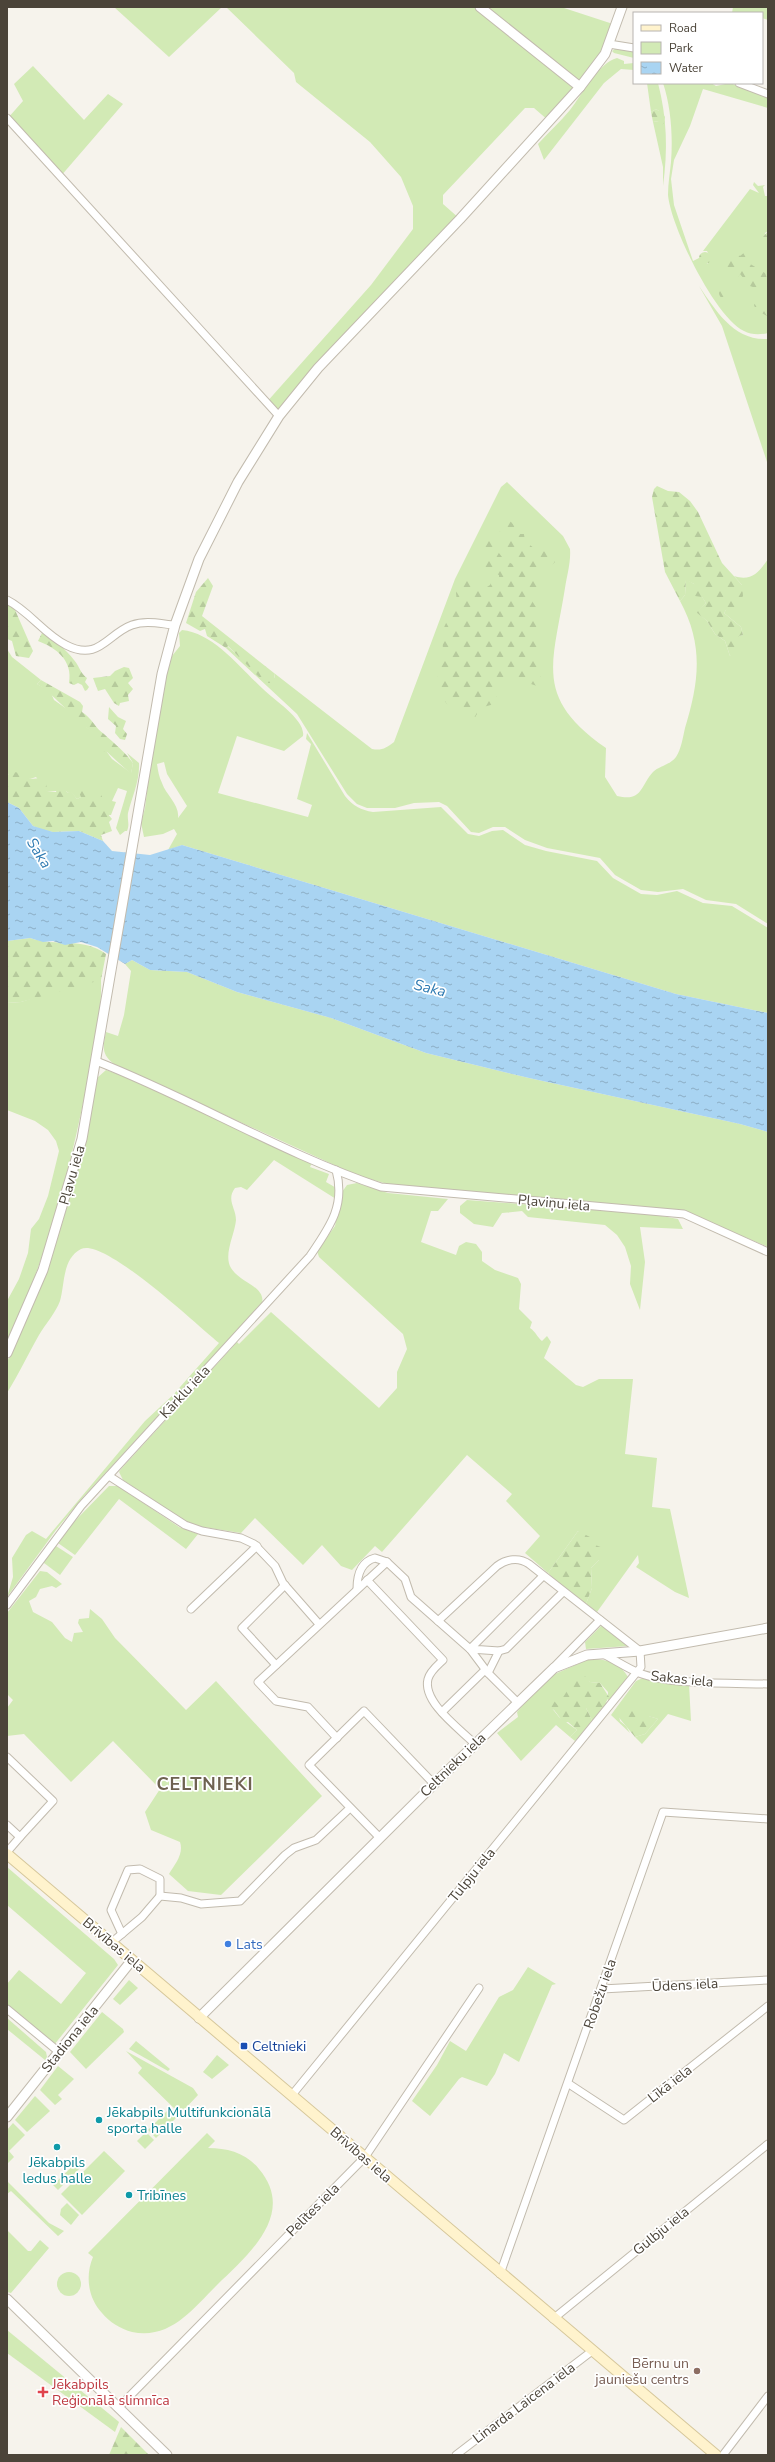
<svg xmlns="http://www.w3.org/2000/svg" width="775" height="2462" viewBox="0 0 775 2462" font-family="'Nunito Sans',sans-serif">
  <defs>
    <pattern id="forest-firs" width="22" height="20" patternUnits="userSpaceOnUse"><rect width="22" height="20" fill="#d2eab5"/><path d="M5 1l3.5 6h-7zM16 11l3.5 6h-7z" fill="#b6ca9c"/></pattern>
    <pattern id="water-ripples" width="26" height="14" patternUnits="userSpaceOnUse"><rect width="26" height="14" fill="#a9d4f2"/><path d="M2 4q2-2 4 0t4 0M15 11q2-2 4 0t4 0" fill="none" stroke="#8caec5"/></pattern>
  </defs>
  <rect width="100%" height="100%" fill="#f6f3ec"/>
  <g fill="#d2eab5" fill-rule="evenodd">
    <polygon points="114,7 222,7 169,57"/>
    <polygon points="226,7 561,7 616,25 609,44 549,121 534,108 525,108 443,195 443,204 460,219 279,416 265,404 371,285 413,229 413,206 401,177 370,142 296,82 294,73"/>
    <polygon points="733,7 768,7 768,20 762,18 762,13 732,13"/>
    <polygon points="615,49 634,51 634,58 614,53 612,51"/>
    <path d="M617 58 624 61V64L634 63V70L621 69 604 83 544 160 538 144C549 132 560 122 570 110 582 95 598 63 617 58Z"/>
    <polygon points="33,66 84,120 108,94 123,104 60,177 8,118 23,101 14,84"/>
    <path d="M647 83H658C667 118 668 150 663 186V167L653 122 659 121 662 124 659 111 656 109 651 112Z"/>
    <path d="M663 83H711L716 86 730 83 768 97V108L703 89 690 126 674 160 671 179 674 205 693 261 699 258 708 264 709 255 707 251H703L750 189 759 193 753 185 754 182 758 186 765 185 763 187 765 196H768V231L765 233 764 246 768 253V333C760 335 751 335 744 331 715 317 671 227 668 195 668 183 670 173 671 162 673 136 671 107 663 83Z"/>
    <path d="M699 286C716 311 734 341 768 339V465L722 326Z"/>
    <path d="M507 482 563 536 570 549C571 562 567 575 565 588 553 664 533 697 606 748L605 777 617 796C643 802 640 786 653 772 659 766 670 765 676 757 681 750 683 737 685 728 699 682 704 645 680 601L685 595 686 579 694 584 706 603 697 612 707 621 715 634 725 641 730 656 739 636 743 635 741 627 724 613 742 585 734 576C752 582 760 571 768 559V924L736 904 706 900 683 889 658 892 641 890 615 875 600 858 547 848 525 840 505 827H493L479 833 471 832 447 806 439 802 414 803 395 808H367L357 804 347 794 297 714 226 648 227 646 242 659 275 678 274 673 372 749C382 751 386 748 394 742L455 579 501 487Z"/>
    <path d="M182 630C214 633 241 669 263 689 274 700 306 720 303 736L284 751 237 736 218 793 308 817 312 805 297 799 311 744 306 739 307 733 345 796C353 806 361 810 373 812L441 807 468 834 479 836 492 831 503 830 525 845 546 851 597 861 613 878 641 894 657 895 677 891 703 903 732 906 768 928V1013L676 994 182 845 168 850 177 834 174 829 163 834 144 837 141 823 145 808 150 766 167 673 172 656 180 646 179 633ZM164 762 167 774 187 806 178 818C180 805 166 795 162 783 159 777 158 771 157 764Z"/>
    <path d="M7 649 12 657 41 680 37 684 50 691 54 700 71 712 79 723 91 730 112 759 131 773 133 763 127 753 139 763C140 780 132 797 128 813 127 820 130 824 127 831H125L120 835 116 828 127 791 118 788 112 801 116 802 111 815H108L81 797 77 799 71 792 68 793 66 791H47L36 777 30 779 9 775 7 772Z"/>
    <path d="M132 960 150 970 187 972 237 992 331 1018 426 1053 529 1078 740 1124 768 1132V1247C723 1227 679 1211 630 1205L405 1189 356 1175 114 1064C101 1054 103 1047 106 1032L118 1036 124 1015 131 971 125 964Z"/>
    <path d="M87 980H101C102 1016 94 1052 86 1088 69 1176 45 1262 7 1343V1301L19 1279 28 1253 31 1229 39 1219 48 1196 59 1151 56 1141 48 1130 35 1121 7 1110V1003L21 1002Z"/>
    <path d="M106 1070 135 1080 312 1163 310 1167 329 1174 326 1182 338 1189 336 1199 274 1160 247 1190 241 1187 235 1188C226 1200 236 1208 236 1220 235 1234 223 1255 231 1268 241 1284 266 1286 262 1304L85 1495 56 1530 7 1597 13 1577 12 1558 26 1535 32 1531 46 1539 145 1421 173 1395 219 1343C198 1326 104 1237 81 1249 62 1259 65 1284 60 1301 55 1314 46 1323 39 1335 28 1354 19 1374 7 1393V1362L36 1298 62 1224 81 1156 97 1078Z"/>
    <path d="M357 1183 388 1193 448 1199 438 1211H431L421 1242 456 1255 459 1246 466 1242 476 1244 482 1252V1261L495 1270 518 1278 521 1284 519 1309 532 1322 530 1328C536 1332 537 1337 542 1341L547 1336 551 1342 544 1358 576 1385 583 1387 599 1379H633L625 1454 657 1458 652 1507 670 1509 689 1598 675 1592 636 1567 639 1563 638 1555 597 1612 586 1604 592 1588 591 1568 599 1560 592 1544 578 1531 548 1573 525 1553 540 1536 506 1501 512 1494 467 1455 382 1552 375 1546 352 1570 341 1566 322 1545 303 1565 255 1518 241 1533 191 1525 123 1480 119 1472 121 1469 237 1342 239 1344 271 1312 379 1408 397 1388V1372L407 1349 403 1334 319 1257 317 1251 335 1226 342 1192 347 1185Z"/>
    <polygon points="467,1200 651,1214 678,1219 683,1229 640,1227 645,1262 640,1310 630,1284 631,1266 625,1247 617,1235 605,1225 528,1217 522,1211 502,1213 493,1227 474,1224 460,1213 460,1206"/>
    <polygon points="109,1486 118,1486 179,1527 198,1534 186,1549 119,1499 75,1555 58,1543 71,1525"/>
    <polygon points="56,1546 73,1557 60,1575 44,1563 44,1560"/>
    <path d="M40 1571 47 1572 62 1584 56 1588 52 1586 40 1589 36 1597 29 1601 33 1612 52 1622 65 1638 72 1642 74 1633 83 1632 78 1623 79 1619 89 1618 90 1609 102 1619 115 1638 186 1710 216 1681 322 1796 221 1895 188 1891 169 1874C175 1864 184 1854 180 1842L151 1830 145 1812 160 1789 113 1741 71 1782 24 1734 7 1736V1708L13 1700 7 1694V1613Z"/>
    <polygon points="602,1625 628,1646 586,1649 585,1642"/>
    <path d="M589 1659C604 1658 621 1663 628 1677L593 1722 586 1708 608 1702V1692L600 1683 590 1682 582 1677 571 1685V1689L558 1706 551 1707 559 1717 577 1730 570 1737 556 1725 521 1761 497 1733 518 1717 517 1712 534 1692 555 1674Z"/>
    <polygon points="645,1677 689,1684 691,1721 668,1714 642,1744 635,1737 645,1734 658,1719 649,1716 619,1715 620,1721 626,1726 630,1733 611,1715 636,1681"/>
    <polygon points="7,1867 114,1959 118,1965 54,2045 7,2006 7,1984 19,1970 61,2004 86,1973 7,1905"/>
    <polygon points="528,1967 556,1984 552,1985 519,2062 504,2053 495,2074 487,2086 462,2077 459,2079 430,2116 412,2101 437,2065 450,2041 466,2051 499,1997 513,1990"/>
    <polygon points="129,1980 138,1988 120,2005 113,1999"/>
    <polygon points="102,2012 123,2029 124,2032 86,2069 70,2052"/>
    <polygon points="7,2018 46,2052 47,2057 45,2060 7,2029"/>
    <polygon points="136,2041 170,2069 168,2071 129,2049"/>
    <polygon points="126,2051 193,2088 198,2095 180,2114 138,2073 142,2068"/>
    <polygon points="217,2055 229,2065 212,2079 203,2072"/>
    <polygon points="58,2066 74,2079 58,2095 62,2099 55,2105 40,2090"/>
    <polygon points="35,2096 50,2111 27,2132 15,2120"/>
    <polygon points="170,2108 178,2116 156,2138 148,2130"/>
    <polygon points="13,2123 25,2135 9,2151 14,2157 7,2164 7,2130"/>
    <polygon points="146,2132 154,2140 145,2149 137,2141"/>
    <path d="M207 2133 215 2141 208 2148C228 2148 246 2153 259 2169 297 2214 248 2255 217 2285 193 2309 170 2340 132 2332 121 2329 109 2322 102 2313 88 2298 85 2276 93 2257L88 2253Z"/>
    <polygon points="104,2151 125,2171 82,2215 61,2194"/>
    <polygon points="80,2159 84,2164 58,2190 53,2185"/>
    <polygon points="7,2181 49,2223 64,2231 58,2236 11,2191 7,2194"/>
    <polygon points="67,2203 79,2215 71,2225 60,2215 61,2209"/>
    <polygon points="7,2230 28,2251 31,2251 40,2240 49,2248 11,2293 7,2292"/>
    <circle cx="69" cy="2284" r="12"/>
    <polygon points="7,2330 119,2422 115,2432 7,2353"/>
  </g>
  <g fill="url(#forest-firs)">
    <polygon points="656,109 659,111 663,110 662,112 665,117 664,123 659,128 656,128 659,121 653,122 651,112"/>
    <polygon points="768,231 768,253 767,253 759,242"/>
    <circle cx="705" cy="258" r="6"/>
    <polygon points="735,252 740,256 745,252 748,257 744,258 744,260 765,273 768,281 764,291 750,286 740,274 737,279 730,275 724,265"/>
    <circle cx="725" cy="293" r="6"/>
    <polygon points="758,299 765,300 768,309 767,316 756,310 754,305"/>
    <polygon points="657,486 668,491 679,492 690,501 698,512 722,563 742,585 743,596 734,609 726,610 724,613 741,627 743,635 739,636 739,648 730,656 725,641 715,634 707,621 696,612 706,603 702,597 695,596 694,584 686,580 685,595 680,601 665,572 652,497 654,489"/>
    <path d="M502 518C511 520 515 524 517 534H524L525 541 540 553 544 551 554 558 555 562 551 566 550 572H548L547 567 542 564 538 570H534L533 576 539 582 536 592 527 593 539 612 541 623 536 627 535 637 543 651 539 656 544 665C539 672 540 677 544 685L540 687 531 684 528 687 530 695 525 694 524 689 520 686 516 674 511 673C502 681 493 690 498 703L476 709 477 714 474 719 465 717 459 707H450C437 695 436 681 439 664 440 660 444 654 443 650 443 643 441 638 443 631 448 613 459 615 456 593L463 578H468L470 583 484 589 490 585 493 578 499 580V575L484 569 481 562 484 546 487 544 489 536 494 539 493 545 502 557 500 566 506 569 507 561 512 564 516 571 519 570 520 567 515 564 516 556 505 550 509 534 501 531 495 532 494 521Z"/>
    <polygon points="208,578 213,586 202,616 274,673 275,681 271,683 265,683 228,646 226,648 207,636 205,629 200,631 186,623 196,592"/>
    <polygon points="7,600 12,603 33,651 29,658 16,656 12,641 7,639"/>
    <path d="M42 633C54 640 66 649 74 660 80 667 80 673 87 678L85 682 89 687 87 690 85 691 82 685 78 683 74 685 69 683C73 661 57 648 38 641Z"/>
    <polygon points="124,667 129,668 133,678 128,683 133,689 128,695 129,701 120,703 119,706 114,703 105,689 98,691 93,678 110,676 115,671"/>
    <path d="M41 680 80 702 83 706 82 712C92 718 95 728 104 734 115 744 124 751 133 763L131 774 107 752 103 751C99 743 95 737 91 731 88 727 81 727 78 723 71 713 47 689 37 684Z"/>
    <polygon points="109,707 118,717 126,721 123,729 127,734 125,740 120,739 115,733 116,726 108,719"/>
    <polygon points="7,772 9,775 13,772 23,773 30,779 41,778 46,782 47,791 56,792 59,783 66,785 66,791 68,793 71,791 77,799 81,797 78,790 82,789 92,794 100,792 104,802 102,807 112,819 109,822 112,831 101,835 103,841 79,831 53,832 43,830 33,826 19,808 7,802"/>
    <path d="M30 938C56 947 83 937 106 954L101 980 21 1002 7 1003V941Z"/>
    <polygon points="578,1531 592,1538 593,1544 603,1548 605,1558 599,1560 591,1568 592,1588 586,1604 565,1589 548,1573"/>
    <polygon points="583,1674 590,1682 600,1683 609,1697 602,1709 586,1708 593,1722 575,1741 570,1737 577,1730 568,1722 564,1723 554,1710 550,1708 549,1704 553,1700 558,1705 571,1685 566,1684 568,1679 572,1679 574,1682"/>
    <polygon points="620,1707 645,1710 649,1716 658,1719 645,1734 635,1737 616,1714"/>
    <polygon points="121,2427 149,2455 109,2455"/>
  </g>
  <polygon fill="url(#water-ripples)" points="7,802 19,808 33,826 53,832 79,831 103,841 112,851 150,855 182,845 676,994 768,1013 768,1132 740,1124 529,1078 426,1053 331,1018 237,992 187,972 150,970 132,960 125,964 97,947 81,942 65,945 53,941 43,942 30,938 7,941"/>
  <g fill="none" stroke-linecap="round" stroke-linejoin="round">
    <g stroke="#c2bbae" stroke-width="9">
      <g id="minor">
        <polyline points="609,44 634,48"/>
        <polyline points="739,83 768,94"/>
        <polyline points="7,118 279,416"/>
        <path d="M7 600C29 611 44 634 66 645 99 662 107 634 132 625 146 620 161 624 175 625"/>
        <path d="M96 1061C193 1099 283 1154 381 1187L684 1214 768 1252"/>
        <polyline points="109,1476 185,1525 202,1531 241,1538 254,1544 275,1566 283,1583 319,1624"/>
        <path d="M367 1580 443 1660C438 1665 430 1671 428 1679 422 1702 460 1729 475 1744"/>
        <path d="M357 1589C357 1576 360 1562 375 1558L387 1562"/>
        <path d="M7 1605 81 1506 310 1256C329 1228 346 1206 336 1170"/>
        <polyline points="191,1609 257,1546"/>
        <polyline points="499,1651 470,1649 543,1576"/>
        <path d="M603 1654C615 1660 627 1668 639 1673 670 1685 733 1683 768 1684"/>
        <polyline points="276,1665 242,1628 285,1585"/>
        <polyline points="554,1667 600,1620"/>
        <polyline points="488,1673 499,1651 506,1649 563,1592"/>
        <polyline points="442,1712 485,1670"/>
        <polyline points="337,1738 308,1707 276,1701 258,1682 387,1562 405,1579 411,1597 470,1649 488,1673 517,1702"/>
        <polyline points="7,1757 53,1801 20,1837 7,1825"/>
        <polyline points="380,1838 309,1765 364,1711 434,1784"/>
        <polyline points="7,1852 20,1837"/>
        <polyline points="122,1934 111,1910 128,1870 140,1869 160,1879 160,1896"/>
        <polyline points="111,1943 142,1917 160,1896 181,1898 201,1904 240,1901 285,1855 294,1848 316,1840 350,1808"/>
        <polyline points="602,1989 768,1980"/>
        <polyline points="7,2009 59,2052"/>
        <polyline points="569,2084 624,2120 768,2006"/>
        <path d="M292 2095 641 1667 640 1651 529 1564C519 1557 507 1559 497 1566L438 1621"/>
        <polyline points="500,2274 663,1812 768,1819"/>
        <polyline points="553,2319 768,2144"/>
        <polyline points="118,2408 365,2157 479,1988"/>
        <polyline points="456,2455 592,2351"/>
        <polyline points="723,2455 768,2396"/>
      </g>
    </g>
    <g stroke="#c2bbae" stroke-width="11">
      <g id="tertiary">
        <polyline points="480,7 580,87"/>
        <polyline points="7,1353 43,1270 82,1139 162,674 175,625 199,559 238,482 279,416 318,368 460,219 580,87 605,54 622,7"/>
        <polyline points="199,2018 434,1784 554,1668 587,1655 640,1651 768,1628"/>
        <polyline points="7,2117 132,1960"/>
        <polyline points="7,2299 167,2455"/>
      </g>
    </g>
    <g stroke="#d6c79b" stroke-width="12">
      <polyline id="secondary" points="7,1854 716,2455"/>
    </g>
    <use href="#minor" stroke="#fff" stroke-width="7"/>
    <use href="#tertiary" stroke="#fff" stroke-width="9"/>
    <use href="#secondary" stroke="#fff3cd" stroke-width="10"/>
  </g>
  <circle fill="#3f7fe0" stroke="#fff" stroke-width="1.5" cx="228" cy="1944" r="4"/>
  <rect fill="#1a4fb4" stroke="#fff" stroke-width="1.5" x="240" y="2042" width="8" height="8" rx="2"/>
  <g fill="#0f9aa8" stroke="#fff" stroke-width="1.5">
    <circle cx="99" cy="2120" r="4"/>
    <circle cx="57" cy="2147" r="4"/>
    <circle cx="129" cy="2195" r="4"/>
  </g>
  <circle fill="#8d6e63" stroke="#fff" stroke-width="1.5" cx="697" cy="2371" r="4"/>
  <path fill="#e0444e" stroke="#fff" stroke-width="1.5" d="M41 2386h4v4h4v4h-4v4h-4v-4h-4v-4h4z"/>
  <g text-anchor="middle" dominant-baseline="central" stroke-width="3.5" stroke-linejoin="round" paint-order="stroke">
    <g font-size="14" fill="#4b4439" stroke="#fff">
      <text transform="translate(72 1175) rotate(-74)">Pļavu iela</text>
      <text transform="translate(554 1203) rotate(5)">Pļaviņu iela</text>
      <text transform="translate(185 1392) rotate(-47)">Kārklu iela</text>
      <text transform="translate(682 1679) rotate(6)">Sakas iela</text>
      <text transform="translate(453 1765) rotate(-44)">Celtnieku iela</text>
      <text transform="translate(472 1875) rotate(-51)">Tulpju iela</text>
      <text transform="translate(114 1945) rotate(40)">Brīvības iela</text>
      <text transform="translate(685 1985) rotate(-3)">Ūdens iela</text>
      <text transform="translate(600 1994) rotate(-71)">Robežu iela</text>
      <text transform="translate(70 2039) rotate(-51)">Stadiona iela</text>
      <text transform="translate(670 2084) rotate(-38)">Līkā iela</text>
      <text transform="translate(361 2155) rotate(41)">Brīvības iela</text>
      <text transform="translate(313 2210) rotate(-45)">Pelītes iela</text>
      <text transform="translate(661 2231) rotate(-39)">Gulbju iela</text>
      <text transform="translate(524 2403) rotate(-37)">Linarda Laicena iela</text>
    </g>
    <g font-size="14" fill="#366cbe" stroke="#fff" text-anchor="start">
      <text x="236" y="1944">Lats</text>
    </g>
    <g font-size="14" fill="#164399" stroke="#fff" text-anchor="start">
      <text x="252" y="2046">Celtnieki</text>
    </g>
    <g font-size="14" fill="#0d838f" stroke="#fff" text-anchor="start">
      <text x="107" y="2112">Jēkabpils Multifunkcionālā<tspan x="107" dy="16">sporta halle</tspan></text>
      <text x="57" y="2162" text-anchor="middle">Jēkabpils<tspan x="57" dy="16">ledus halle</tspan></text>
      <text x="137" y="2195">Tribīnes</text>
    </g>
    <g font-size="14" fill="#785e54" stroke="#fff" text-anchor="end">
      <text x="689" y="2363">Bērnu un<tspan x="689" dy="16">jauniešu centrs</tspan></text>
    </g>
    <g font-size="14" fill="#be3a42" stroke="#fff" text-anchor="start">
      <text x="52" y="2384">Jēkabpils<tspan x="52" dy="16">Reģionālā slimnīca</tspan></text>
    </g>
    <g font-size="15" font-style="italic" fill="#2e7ab2" stroke="#fff">
      <text transform="translate(39 853) rotate(58)">Saka</text>
      <text transform="translate(430 988) rotate(14)">Saka</text>
    </g>
    <g font-size="18" font-weight="bold" letter-spacing="1" fill="#6e6250" stroke="#fff">
      <text x="205" y="1784">CELTNIEKI</text>
    </g>
  </g>
  <rect width="775" height="2462" fill="none" stroke="#4b4439" stroke-width="16"/>
  <rect x="633" y="12" width="130" height="72" fill="#ffffff" stroke="#b7b4b0"/>
  <rect x="641" y="25" width="20" height="6" fill="#fff3cd" stroke="#b7b4b0"/>
  <text x="669" y="32" font-size="12" fill="#4b4439">Road</text>
  <rect x="641" y="42" width="20" height="12" fill="#d2eab5" stroke="#b7b4b0"/>
  <text x="669" y="52" font-size="12" fill="#4b4439">Park</text>
  <rect x="641" y="62" width="20" height="12" fill="url(#water-ripples)" stroke="#b7b4b0"/>
  <text x="669" y="72" font-size="12" fill="#4b4439">Water</text>
</svg>
